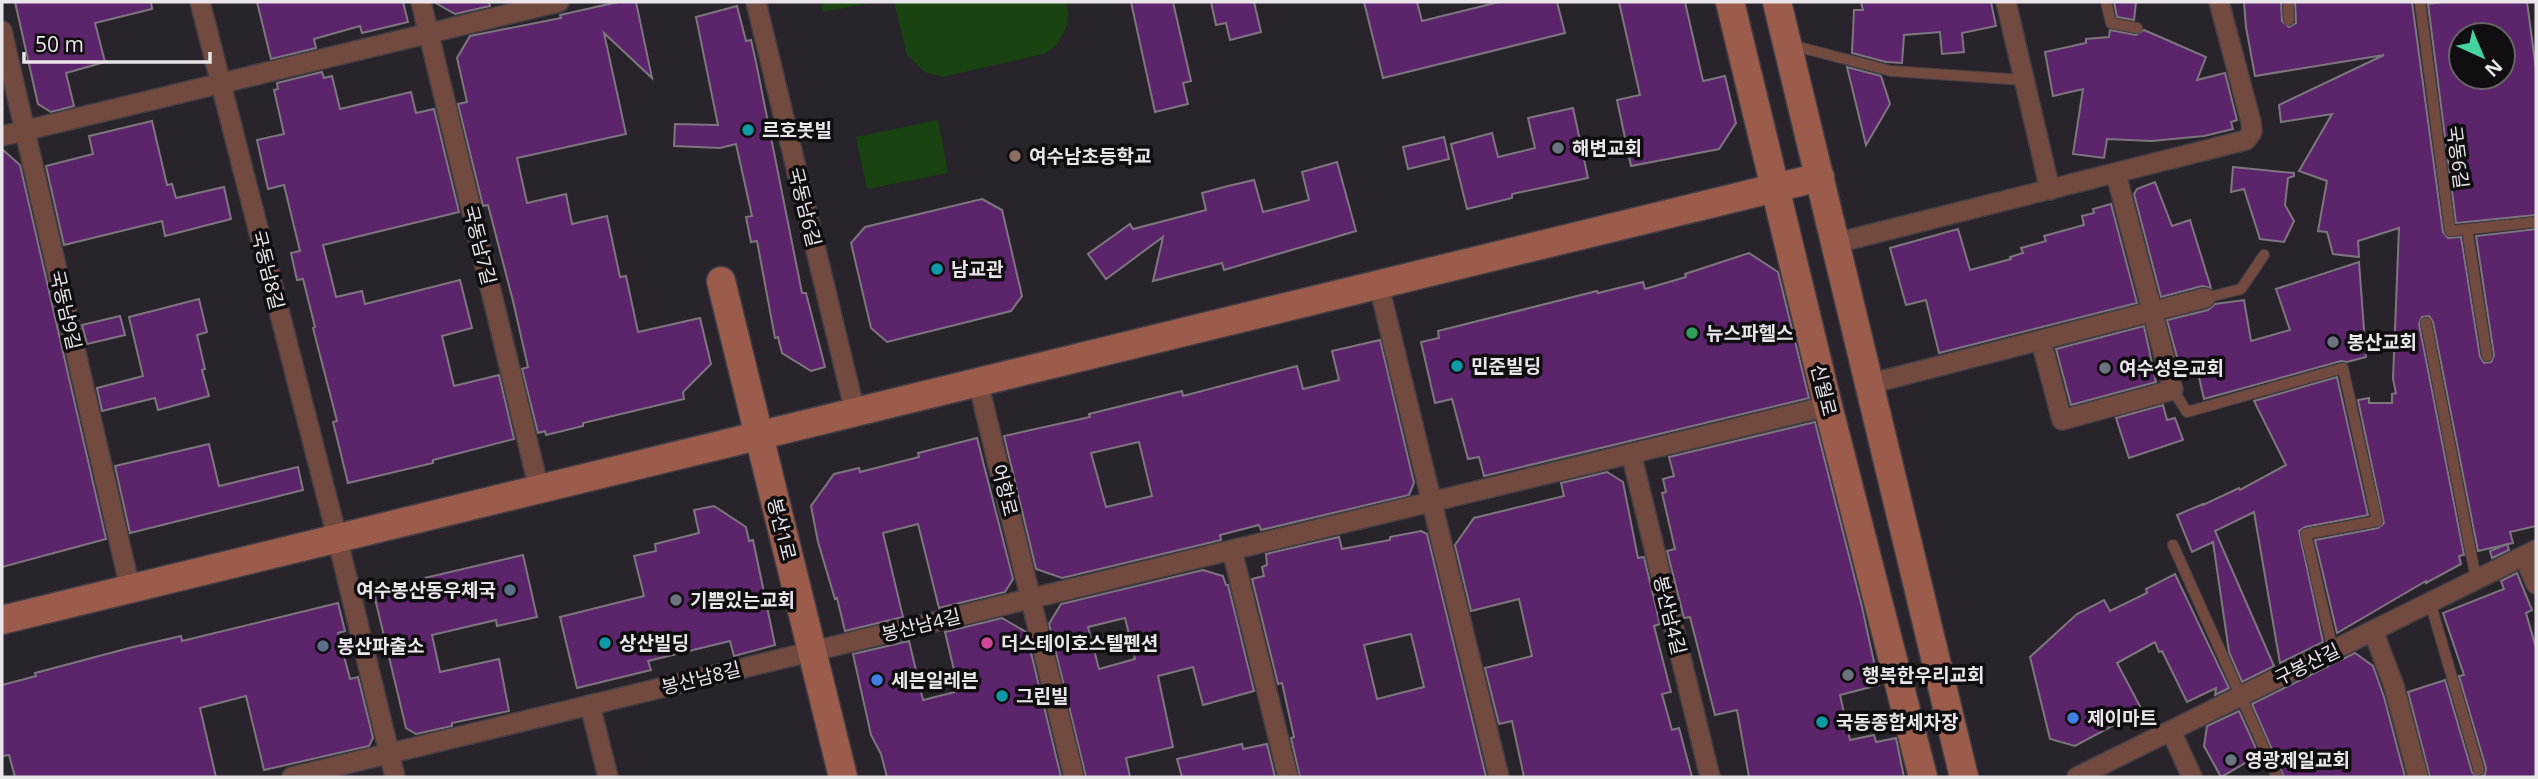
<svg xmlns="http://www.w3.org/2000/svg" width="2538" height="779" viewBox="0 0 2538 779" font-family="'Open Sans','Noto Sans KR',sans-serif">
  <rect width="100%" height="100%" fill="#29242b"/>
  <g fill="#194310">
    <polygon points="821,2 870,2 870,3 823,12"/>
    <polygon points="894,2 1066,2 1069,14 1067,25 1059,42 1049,51 1043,54 942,77 925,72 907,55"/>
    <polygon points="938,120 948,173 867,189 856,137"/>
  </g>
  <g fill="#5c246b" stroke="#7d767f" stroke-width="2" fill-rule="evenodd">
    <polygon points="15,2 151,2 152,9 95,23 105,62 66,73 74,106 51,112 38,104"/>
    <polygon points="257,2 403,2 408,22 362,33 360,26 314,39 316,48 271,59"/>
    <polygon points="434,2 489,2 490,6 455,14"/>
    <polygon points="618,2 636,2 652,78 604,33 626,134 517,158 527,203 566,194 572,224 607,216 620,277 626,276 638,332 700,318 711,364 683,392 684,399 583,423 583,426 546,435 545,431 538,433 522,369 528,367 513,301 488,205 483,206 458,104 467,102 457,58 470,36 561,18 560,15"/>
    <polygon points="1131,2 1173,2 1191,81 1183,83 1188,104 1155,112"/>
    <polygon points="1211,2 1254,2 1261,32 1230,40 1226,23 1216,25"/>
    <polygon points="1364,2 1417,2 1422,21 1499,2 1557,2 1565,33 1383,78"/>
    <polygon points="1619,2 1685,2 1703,81 1725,76 1736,123 1719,149 1631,166 1617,100 1640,95"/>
    <polygon points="1861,2 1991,2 1996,26 1962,33 1964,52 1942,54 1940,32 1904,35 1902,63 1886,62 1852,53 1854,10 1863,10"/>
    <polygon points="2114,2 2136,2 2134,20 2117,17"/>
    <polygon points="2244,2 2281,2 2282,21 2289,27 2296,23 2295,2 2412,2 2443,232 2448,238 2461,237 2480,357 2484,363 2491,362 2494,355 2476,236 2536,229 2536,526 2510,532 2513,543 2478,551 2433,322 2429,316 2422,317 2419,324 2464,555 2459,556 2461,564 2426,583 2426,581 2337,633 2315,540 2378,528 2384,523 2358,400 2369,398 2369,403 2392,403 2392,394 2396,393 2393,379 2399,228 2358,241 2359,257 2333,254 2327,232 2318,231 2327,181 2299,171 2332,114 2281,122 2279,105 2384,55 2255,76 2246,27"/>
    <path d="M2441 2H2527L2536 69V215L2456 223 2428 4ZM2461 35H2503V77H2461Z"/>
    <polygon points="737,6 746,41 751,40 756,62 802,293 806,293 825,367 811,371 782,353 778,337 775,338 757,241 751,242 746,217 752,216 736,144 720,148 674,146 675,124 718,125 696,17"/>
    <polygon points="2110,30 2136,35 2144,30 2206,57 2197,80 2225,73 2237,120 2231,122 2233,129 2204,136 2152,141 2107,139 2104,158 2073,154 2083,89 2053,96 2045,52 2086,43 2086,39 2109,37"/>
    <polygon points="1847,67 1881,76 1890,104 1866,145"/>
    <polygon points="322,72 324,78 332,76 340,109 411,92 416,113 434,109 459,212 323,245 336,297 362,291 365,304 460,280 472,328 442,336 454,386 499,375 514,439 433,460 433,463 348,483 333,422 337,421 313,328 315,327 303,279 297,280 291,253 300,251 284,185 268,189 257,140 284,134 274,90 278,89 277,83"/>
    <polygon points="1573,108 1588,178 1512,194 1512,198 1467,209 1451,144 1492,133 1498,157 1535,148 1528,118"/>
    <polygon points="152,121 167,185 172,184 176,198 224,187 231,219 165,236 162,221 64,245 46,166 93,154 89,136"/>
    <polygon points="1444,137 1449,159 1408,169 1403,147"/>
    <polygon points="2,149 20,165 106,539 2,567"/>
    <polygon points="1337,162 1356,231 1224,270 1222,263 1153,281 1163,237 1106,279 1088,254 1130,224 1133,229 1206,210 1202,193 1228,186 1254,180 1263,212 1309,200 1302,172"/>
    <polygon points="2233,167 2294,173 2294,176 2288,178 2285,205 2294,221 2284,242 2260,239 2244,189 2231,192"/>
    <polygon points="2155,182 2172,226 2190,220 2211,288 2202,286 2161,297 2134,194 2137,189"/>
    <polygon points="982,199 1002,210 1022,296 1011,311 887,342 871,328 851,243 865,227"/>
    <polygon points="2111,204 2137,303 1939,353 1926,300 1906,305 1890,248 1958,229 1970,270 2011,259 2010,257 2023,253 2021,248 2046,241 2044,236 2084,225 2082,216 2094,213 2093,209"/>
    <polygon points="1749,253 1778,272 1809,398 1484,476 1479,457 1468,459 1452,399 1435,403 1421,342 1439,338 1438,331 1597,291 1598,293 1643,282 1645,289 1686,277 1685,274"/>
    <polygon points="2359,262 2366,357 2347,362 2341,361 2204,399 2196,364 2180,368 2167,320 2208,310 2215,304 2244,300 2251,341 2290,330 2276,289"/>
    <polygon points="199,299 207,332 197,335 205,369 202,370 209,396 158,410 155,398 102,411 97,388 143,376 129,317"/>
    <polygon points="120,316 125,335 87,344 82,325"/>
    <polygon points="2144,326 2156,382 2071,405 2056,349"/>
    <path d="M1380 340 1414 483 1409 495 1261 530 1259 525 1220 535 1221 540 1062 578 1036 569 1004 436 1090 417 1089 414 1182 391 1183 396 1297 366 1303 389 1339 380 1332 351ZM1139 442 1152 496 1106 507 1091 453Z"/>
    <polygon points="2337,377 2368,515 2305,527 2299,531 2323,642 2280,663 2254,512 2215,531 2274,666 2242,682 2229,652 2213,542 2192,552 2177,515 2203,504 2203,505 2239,488 2240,490 2286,465 2254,401"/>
    <polygon points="2163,405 2167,420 2175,418 2183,440 2129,458 2116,418"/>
    <polygon points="1815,422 1862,607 1879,685 1840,695 1850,740 1874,735 1876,742 1896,738 1904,777 1749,777 1737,710 1715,715 1690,617 1684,618 1667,551 1675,549 1662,493 1666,492 1663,479 1674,476 1669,457"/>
    <polygon points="977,438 1013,579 1005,592 939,608 918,524 883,533 903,617 845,631 837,598 835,599 818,542 811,506 834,474 859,468 860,472 919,457 918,453"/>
    <polygon points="209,444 219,486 298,467 303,490 130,533 115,466"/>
    <polygon points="1607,472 1623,482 1638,558 1644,557 1660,624 1654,626 1671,692 1662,694 1672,730 1679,728 1692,777 1524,777 1512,721 1499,724 1485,668 1532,656 1519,599 1471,611 1455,545 1474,518 1564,496 1561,483"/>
    <polygon points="714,506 746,527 749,541 753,540 775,645 734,656 730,641 648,661 651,670 577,688 560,617 644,596 634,556 656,551 655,544 699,533 694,510"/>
    <path d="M1421 531 1427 534 1486 777H1300L1291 738 1294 737 1282 683 1278 684 1252 579 1264 576 1262 567 1267 565 1266 554 1339 537 1342 549 1390 540V537ZM1411 634 1424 687 1377 699 1364 645Z"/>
    <polygon points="2507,544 2509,550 2492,558 2490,551"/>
    <polygon points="523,555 537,617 497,626 496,620 432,635 440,672 499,659 509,711 452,723 452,726 416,734 406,728 373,590"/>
    <path d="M1203 570 1223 576 1226 585H1228L1254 691 1203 705 1193 667 1158 676 1173 747 1126 758 1130 777H1086L1049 624 1061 604ZM1125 618 1135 659 1099 669 1088 627Z"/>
    <polygon points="2517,573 2532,610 2526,613 2536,648 2536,777 2480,777 2485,775 2486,768 2459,676 2464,675 2443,613 2504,589 2501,581"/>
    <polygon points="2175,574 2229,688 2215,695 2216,688 2187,702 2162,651 2159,652 2155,642 2117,663 2142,710 2075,746 2050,739 2030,657 2077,614 2104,600 2110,611 2147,593 2146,589"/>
    <polygon points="338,603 345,631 338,633 350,679 358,677 373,738 369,746 264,770 246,696 200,708 216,777 15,777 9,755 2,756 2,685 36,676 35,673 133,647 181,636 182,641"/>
    <polygon points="1002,618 1026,632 1061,777 887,777 881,754 871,735 853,654 909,641 923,700 959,691 945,632"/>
    <polygon points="2355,653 2373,666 2384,697 2405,777 2284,777 2252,704"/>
    <polygon points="2445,680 2472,772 2478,777 2430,777 2408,692"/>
    <polygon points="2239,711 2259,755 2221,777 2204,746 2207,726"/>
    <polygon points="1242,744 1243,749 1267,744 1275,777 1182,777 1177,759"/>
  </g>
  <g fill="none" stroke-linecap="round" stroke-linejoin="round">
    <g stroke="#443f46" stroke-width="12">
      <g id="lane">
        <polyline points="2106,2 2111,23 2137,28"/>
        <polyline points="2288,2 2289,20"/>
        <polyline points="2420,2 2450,231 2536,222"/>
        <polyline points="1791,45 1891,71 2024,80"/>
        <polyline points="2467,229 2487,356"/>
        <polyline points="2205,298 2241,289 2264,255"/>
        <polyline points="2426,323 2476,579"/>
        <polyline points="2173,390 2187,412 2343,368 2377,521 2306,534 2333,651"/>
        <polyline points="2173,545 2277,777"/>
        <polyline points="2430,602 2479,770"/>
      </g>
    </g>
    <g stroke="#443f46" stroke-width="22">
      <g id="street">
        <polyline points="200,2 337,537 395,777"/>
        <polyline points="421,2 539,489"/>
        <polyline points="756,2 855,412"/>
        <polyline points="2006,2 2050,190"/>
        <polyline points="2,31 130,588"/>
        <polyline points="2,136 559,2"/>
        <polyline points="1836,243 2246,140 2252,132 2251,122 2219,2"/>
        <polyline points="1379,286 1499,777"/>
        <polyline points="2041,341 2062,420 2173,390 2116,174"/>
        <polyline points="978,382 1074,777"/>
        <polyline points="1869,384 2205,298"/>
        <polyline points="1631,453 1710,777"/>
        <polyline points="1232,550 1288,777"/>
        <polyline points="2524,556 2536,584"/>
        <polyline points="2373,631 2394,686 2418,777"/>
        <polyline points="590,705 608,777"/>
        <polyline points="2171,731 2192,777"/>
        <polyline points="292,777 1828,406"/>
        <polyline points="2077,777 2536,550"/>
      </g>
    </g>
    <g stroke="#443f46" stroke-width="31">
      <g id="secondary">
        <polyline points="1730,2 1828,406 1923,777"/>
        <polyline points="1777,2 1964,777"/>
        <polyline points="721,281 843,777"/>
        <polyline points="2,620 1820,177"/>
      </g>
    </g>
    <use href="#lane" stroke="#724a3f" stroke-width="10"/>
    <use href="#street" stroke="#724a3f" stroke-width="19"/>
    <use href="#secondary" stroke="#9b5c4c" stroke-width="28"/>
  </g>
  <g fill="#0f9aa8" stroke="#100e11" stroke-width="2.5">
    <circle cx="748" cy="130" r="7"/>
    <circle cx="937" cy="269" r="7"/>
    <circle cx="1457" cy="366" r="7"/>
    <circle cx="605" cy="643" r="7"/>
    <circle cx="1002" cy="696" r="7"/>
    <circle cx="1822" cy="722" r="7"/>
  </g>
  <g fill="#6b7280" stroke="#100e11" stroke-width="2.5">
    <circle cx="1558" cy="148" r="7"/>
    <circle cx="2333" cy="342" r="7"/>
    <circle cx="2105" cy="368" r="7"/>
    <circle cx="676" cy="600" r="7"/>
    <circle cx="1848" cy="675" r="7"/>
    <circle cx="2231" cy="760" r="7"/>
  </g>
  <circle fill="#8d6e63" stroke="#100e11" stroke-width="2.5" cx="1015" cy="156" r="7"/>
  <circle fill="#2e9e5b" stroke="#100e11" stroke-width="2.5" cx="1692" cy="333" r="7"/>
  <g fill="#5c6f8a" stroke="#100e11" stroke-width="2.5">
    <circle cx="510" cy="590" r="7"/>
    <circle cx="323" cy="646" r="7"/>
  </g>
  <circle fill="#d1479c" stroke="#100e11" stroke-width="2.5" cx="987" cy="643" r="7"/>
  <g fill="#3f7fe0" stroke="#100e11" stroke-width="2.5">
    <circle cx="877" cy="680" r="7"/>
    <circle cx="2073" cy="718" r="7"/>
  </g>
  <g text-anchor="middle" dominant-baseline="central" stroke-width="7" stroke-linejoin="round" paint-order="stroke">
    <g font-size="19" font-weight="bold" fill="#e9e5ea" stroke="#100e11" text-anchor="start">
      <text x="762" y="130">르호봇빌</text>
      <text x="1572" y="148">해변교회</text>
      <text x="1029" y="156">여수남초등학교</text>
      <text x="951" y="269">남교관</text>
      <text x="1706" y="333">뉴스파헬스</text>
      <text x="2347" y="342">봉산교회</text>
      <text x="1471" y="366">민준빌딩</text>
      <text x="2119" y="368">여수성은교회</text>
      <text x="496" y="590" text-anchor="end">여수봉산동우체국</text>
      <text x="690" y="600">기쁨있는교회</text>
      <text x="619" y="643">상산빌딩</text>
      <text x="1001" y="643">더스테이호스텔펜션</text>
      <text x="337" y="646">봉산파출소</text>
      <text x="1862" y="675">행복한우리교회</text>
      <text x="891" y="680">세븐일레븐</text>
      <text x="1016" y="696">그린빌</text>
      <text x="2087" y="718">제이마트</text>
      <text x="1836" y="722">국동종합세차장</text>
      <text x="2245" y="760">영광제일교회</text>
    </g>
    <g font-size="19" fill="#e9e5ea" stroke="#100e11">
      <text transform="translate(2458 157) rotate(83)">국동6길</text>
      <text transform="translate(805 207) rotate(76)">국동남6길</text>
      <text transform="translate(480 245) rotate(76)">국동남7길</text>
      <text transform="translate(268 270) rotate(76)">국동남8길</text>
      <text transform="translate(66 310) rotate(77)">국동남9길</text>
      <text transform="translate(1824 390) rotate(76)">신월로</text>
      <text transform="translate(1005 490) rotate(76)">어항로</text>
      <text transform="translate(782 529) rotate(76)">봉산1로</text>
      <text transform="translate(1670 615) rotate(76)">봉산남4길</text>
      <text transform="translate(921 625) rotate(-14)">봉산남4길</text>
      <text transform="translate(2307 664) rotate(-26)">구봉산길</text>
      <text transform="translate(701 678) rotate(-14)">봉산남8길</text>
    </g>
  </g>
  <rect width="2538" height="779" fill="none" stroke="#e9e5ea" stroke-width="7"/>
  <g transform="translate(2482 56) rotate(136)"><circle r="33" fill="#100e11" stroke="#676468" stroke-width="2"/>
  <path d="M0-5L12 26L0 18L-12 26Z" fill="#45d49e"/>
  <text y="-10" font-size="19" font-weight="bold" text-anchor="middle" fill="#e9e5ea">N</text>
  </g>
  <path d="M24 52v10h186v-10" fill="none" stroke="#e9e5ea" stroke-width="3.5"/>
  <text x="35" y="52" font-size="21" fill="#e9e5ea" stroke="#100e11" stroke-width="5" paint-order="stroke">50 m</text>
</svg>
